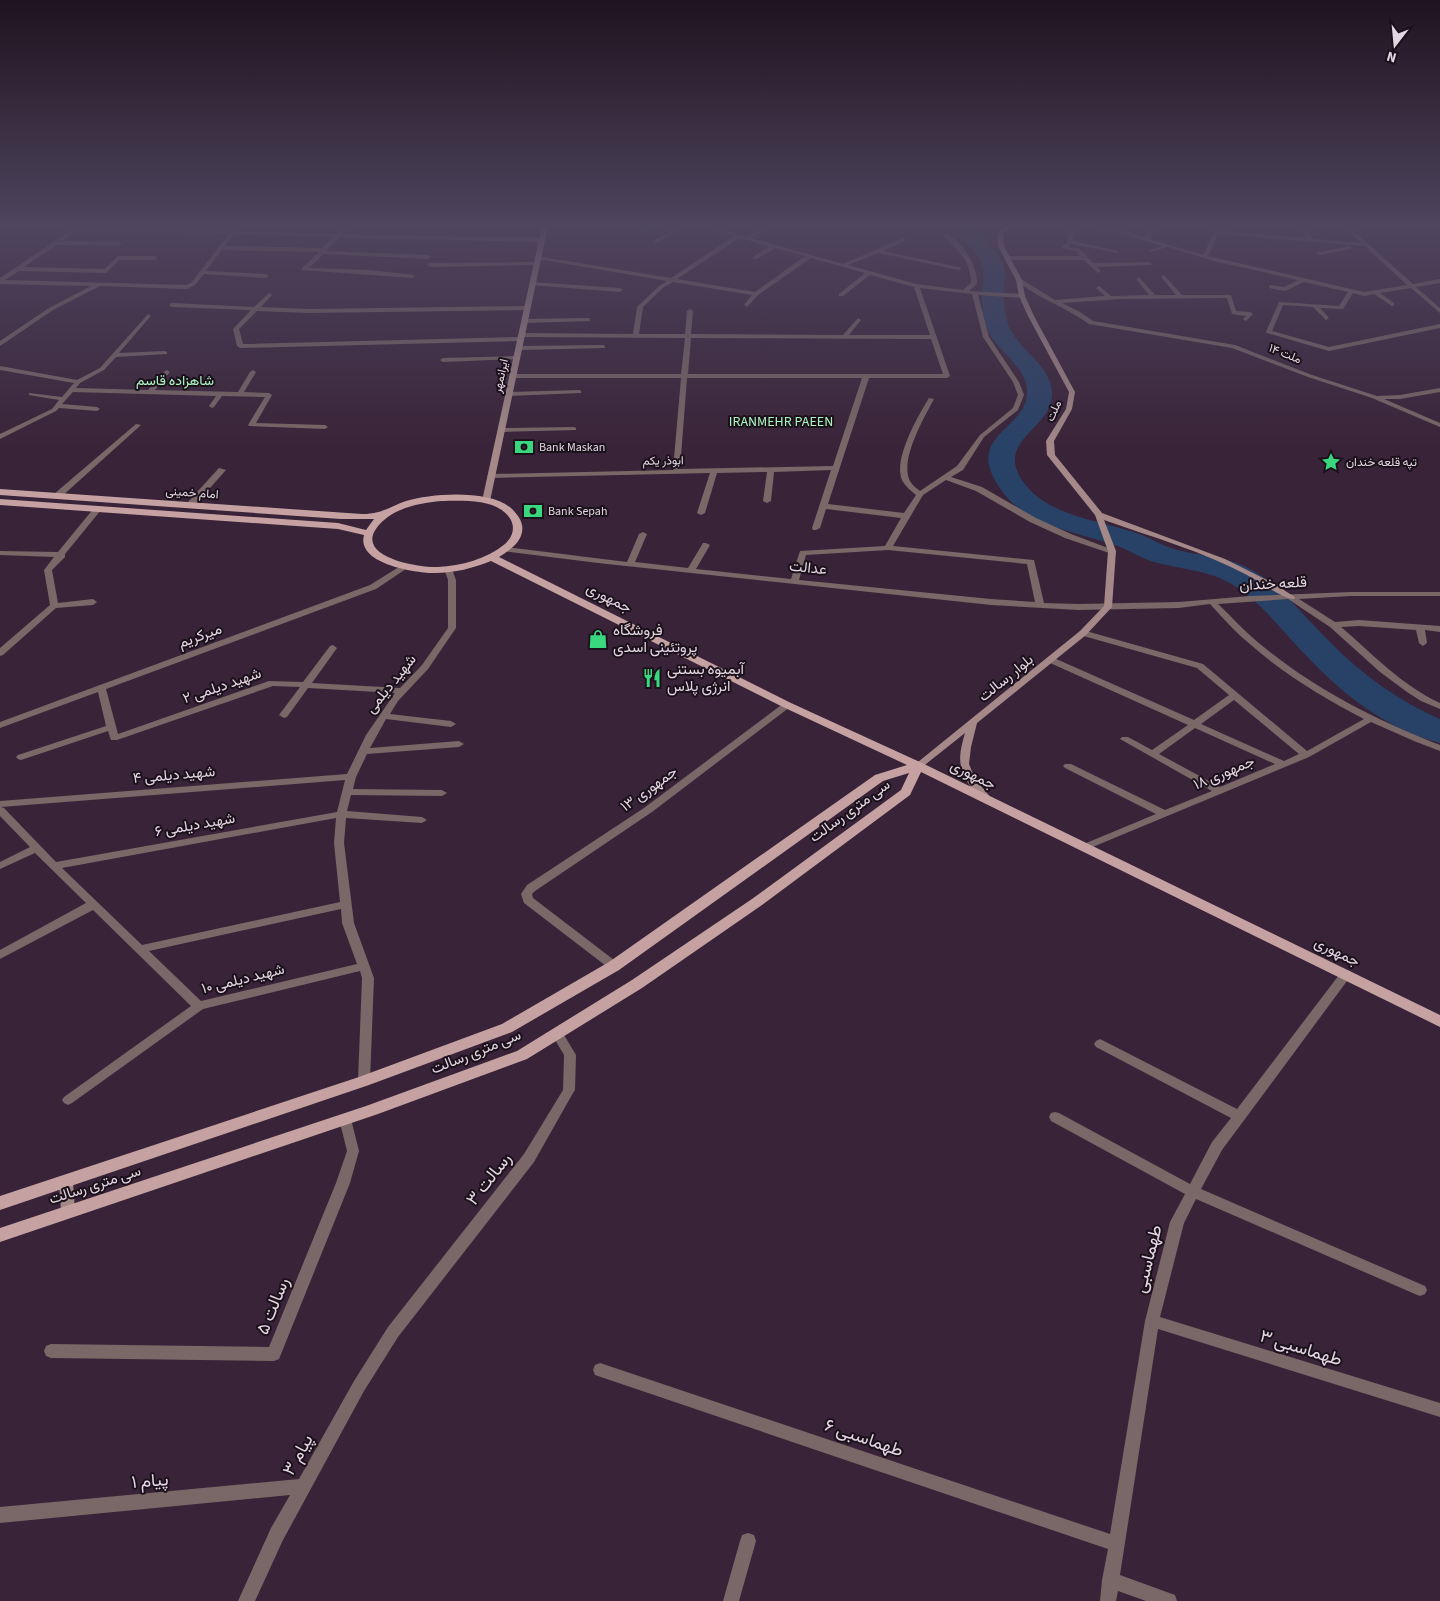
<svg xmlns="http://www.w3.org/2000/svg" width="1440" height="1601" viewBox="0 0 1440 1601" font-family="'Source Sans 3',Vazirmatn,sans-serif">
  <rect width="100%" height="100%" fill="#392338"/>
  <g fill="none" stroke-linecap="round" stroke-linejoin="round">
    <path fill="#284267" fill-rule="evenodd" d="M959 226H979C981 241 999 249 1004 268 1006 275 1004 282 1004 288 1003 304 1005 324 1015 337 1027 354 1051 369 1052 392 1054 429 995 439 1022 480 1047 518 1103 520 1142 535 1153 539 1162 546 1174 549 1198 556 1224 556 1246 567 1281 584 1304 617 1331 643 1362 675 1399 701 1440 719V743C1384 729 1336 689 1298 647 1276 623 1255 596 1226 581 1205 570 1180 569 1158 563 1144 560 1133 552 1120 547 1077 531 1021 527 996 482 967 433 1030 428 1027 390 1026 367 999 352 989 333 983 319 981 303 982 288 983 281 985 275 983 268 979 251 961 243 959 226Z"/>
    <g fill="#796867" fill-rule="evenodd">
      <path d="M14 226 336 234 345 226H350L342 234 542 238 545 240 542 242 339 238 326 251 428 255 431 257 428 259 323 254 309 268 370 270 414 275V277L412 278 302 270V268L319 252 222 250 206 271 266 274 269 276 266 278 204 274 195 285 187 289 100 286 53 310 0 346V341L49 308 91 286 0 284V278L73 229 16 228ZM79 230 229 234 191 283 186 285 5 280 19 271 106 273 119 260H155L158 258 155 256H118L105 269 24 267 57 245 119 246 122 244 119 242 62 241ZM234 234 333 237 322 248 225 246Z"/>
      <polygon points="623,226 636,226 645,228 642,230"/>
      <polygon points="680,226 686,226 657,243 652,242"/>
      <path d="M701 226H709L746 236 766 226H772L751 238 843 264 903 238 905 239V241L883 251 962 268 959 270 878 253 848 265 916 284 963 290 971 283C971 260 957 250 942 234L945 232C963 243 977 263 977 284L969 291 1022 294 1025 296 1022 298 978 295 989 337 1019 382 1024 395 1018 410 984 437 963 470 951 477 982 487 1036 518 1071 534 1116 551 1115 553H1109L1065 538 1030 522 976 491 946 480 923 495 893 546 1034 560 1044 603 1078 604 1179 602 1250 596 1351 592H1440V596H1351L1299 599 1335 622 1359 620 1440 626V632L1425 630 1427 643 1423 646 1419 643 1416 630 1359 626 1341 627C1373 654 1401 685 1440 703V709L1421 701 1407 692 1380 672 1330 627 1288 599 1218 604C1232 617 1245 632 1260 644 1313 688 1375 720 1440 745V751L1414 741 1371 722 1309 757 1083 851 1078 848 1079 846 1156 814 1065 768 1063 766 1065 764H1071L1165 810 1212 791 1120 739 1122 737H1128L1152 750 1188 725 1048 662 1047 660 1048 658H1054L1194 720 1229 695 1197 668 1080 635 1079 633 1080 631H1086L1203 664 1307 751 1364 719C1324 698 1285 675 1251 645 1236 633 1223 618 1210 604L1179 608 1078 610 991 605 598 563 502 551V547H505L627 562 639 534 643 532 647 534 635 562 688 568 703 543H706L710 545 696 569 791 579 800 551 885 546 901 518 826 509 820 528 816 530H813L812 528 831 470 774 472 771 501 767 503 763 501 767 472 717 473 705 513 701 515 697 513 710 473 491 478 487 476 491 474 673 470 681 378H513L510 376 513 374H681L685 338 521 337 518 335 521 333 633 334 637 307 659 286 667 281 538 259 535 257 536 256 671 278 734 236ZM739 238 769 246 753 257V259H757L775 248 805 256 755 292 677 279ZM811 258 865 273 839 294V296H843L870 275 914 287 930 335H849L861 320 858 318 843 335 691 334 693 311 690 309 687 311 685 334H639L643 307 663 288 673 282 752 295 744 305 747 307 758 295ZM920 288 972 294 983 337 1013 382 1018 395 1013 408 980 435 957 466 920 491C916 488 911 484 909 479 901 457 924 418 934 399L929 398C918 416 893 459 902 480 905 486 911 491 916 495L904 513 828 504 869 378H947L950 376ZM691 338 931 339 943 374H688ZM687 378H862L833 466 680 469ZM888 550 1027 564 1035 602 991 599 799 580 806 555ZM1234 700 1299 754 1284 761 1201 724ZM1195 728 1275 764 1220 787 1159 754Z"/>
      <polygon points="842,226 850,226 847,228"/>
      <path d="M1064 226H1108L1145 237 1152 226H1156L1149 239 1203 255 1218 226 1222 227 1220 231 1307 238 1297 226H1303L1313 239 1361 243 1342 226H1348L1413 284 1440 279V283L1416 287 1440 308V313L1411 288 1380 293 1394 303V305L1392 306 1374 294 1364 296 1353 293 1343 309 1320 308 1329 318 1326 320 1313 307 1283 305 1272 331 1329 347 1440 324V328L1329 351 1267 333 1266 332 1279 302 1339 306 1348 292 1304 282 1285 291 1269 288V286L1271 285 1284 287 1298 280 1214 261 1168 247 1150 252V250L1162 246 1108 230 1075 228 1073 241 1118 251V253L1071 244 1068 247 1080 249 1093 263 1149 262 1152 264 1151 265 1097 267 1101 271 1098 273 1084 260H1007L1004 258 1007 256H1081L1076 251 1061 248 1067 242 1070 228ZM1218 234 1365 246 1407 285 1364 292 1208 256Z"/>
      <polygon points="1349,246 1352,248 1351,249 1319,255 1316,253"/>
      <polygon points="537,262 540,264 539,265 430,267 427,265 430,263"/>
      <path d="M1164 275 1182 295H1231L1236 311 1250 312 1253 314 1246 321 1243 319 1246 316 1232 314 1227 298 1121 299 1062 303 1080 312 1093 321 1235 345 1312 375 1377 396 1400 395 1440 388V392L1400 399H1384L1440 423V427L1372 398 1308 377 1232 348 1089 324C1066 307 1038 299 1016 280L1021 279 1055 300 1105 296 1096 288 1099 286 1111 296 1149 295 1136 279 1139 277 1155 295H1176L1161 277Z"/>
      <polygon points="532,282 620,288 623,290 620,292 530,285 529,284"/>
      <polygon points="269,293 272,295 261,307 308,309 527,306 530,308 527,310 308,313 257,311 239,329 243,344 521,337 524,339 521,341 240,348 237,346 233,329 251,310 172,307 169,305 172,303 254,307"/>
      <polygon points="148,314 150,315 150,317 119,353 165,351 167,352 167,354 116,357 104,370 80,383 76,388 148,390 165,371 167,370 170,372 155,390 238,392 250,372 253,370 256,372 244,392 269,393 272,395 256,423 325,425 328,427 325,429 249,426 248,425 265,397 222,396 214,407 212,408 209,406 216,396 73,392 62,404 97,407 100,409 97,411 59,408 56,411 0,439 0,434 52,409 59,400 29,395 29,393 62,397 74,383 0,370 0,366 77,380 100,368"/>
      <polygon points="588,318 590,319 590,321 525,323 522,321 525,319"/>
      <polygon points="603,345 605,346 605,348 519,350 516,348 519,346"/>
      <polygon points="517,356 519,357 519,359 443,362 440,360 443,358"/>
      <polygon points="579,390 581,391 581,393 509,396 506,394 509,392"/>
      <polygon points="136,424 141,425 60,498 54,498 54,494"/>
      <polygon points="574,427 576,428 576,430 501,432 498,430 501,428"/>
      <polygon points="219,468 226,470 193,507 187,507 187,503"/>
      <polygon points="94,508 100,508 101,510 65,554 65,557 52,570 58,603 93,599 97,602 93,605 56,608 3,655 0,656 0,648 50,605 44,570 54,557 0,555 0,551 58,552"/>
      <path d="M402 565H408L409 567 376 589 106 689 118 734 269 681 303 682 330 646 333 645 337 648 312 683 400 688 422 665 448 628V580L444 569 448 567 452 569 456 580V628L428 669 398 701 390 714 451 721 456 724 451 727 386 719 370 748 459 741 464 744 459 747 367 754 356 777 353 789 442 790 447 793 442 796 351 795 347 811 422 817 427 820 422 823 346 818 344 843 354 923 374 978 370 1081 368 1084 364 1086 360 1084 358 1081 362 978 360 971 203 1009 72 1103 68 1105 64 1103 62 1100 64 1097 191 1006 93 910 0 959V950L86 903 35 853 0 869V862L30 847 0 816V801L347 774 366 735 395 693 308 688 287 717 284 718 279 715 300 687 273 686 117 740H111L108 731 21 760 18 759 16 757 18 755 106 726 98 692 0 728V722L370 585ZM345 780 337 812 56 862 4 808 1 807ZM336 818 334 843 340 902 142 945 62 868ZM341 909 342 923 357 964 201 1001 149 951Z"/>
      <polygon points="787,702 792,705 790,707 652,812 535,891 532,894 533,898 618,963 620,966 618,969 610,969 524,903 521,894 527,885 644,808 784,703"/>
      <polygon points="1346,970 1350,971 1352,974 1350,977 1222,1150 1201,1189 1425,1286 1427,1290 1425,1294 1420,1296 1415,1294 1196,1199 1184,1223 1160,1317 1440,1403 1440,1417 1158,1329 1120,1575 1175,1595 1177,1601 1146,1601 1118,1591 1116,1601 1100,1601 1102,1580 1108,1549 595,1375 593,1370 595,1365 600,1363 1110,1534 1145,1321 1170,1222 1185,1194 1051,1121 1049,1117 1051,1113 1055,1112 1059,1113 1190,1184 1212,1142 1231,1118 1096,1047 1094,1044 1096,1041 1100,1039 1104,1041 1237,1109 1342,971"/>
      <polygon points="557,1029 561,1030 576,1055 575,1090 573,1093 534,1162 398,1337 364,1391 283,1540 255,1601 238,1601 271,1528 290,1495 0,1523 0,1507 299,1479 354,1381 388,1327 524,1154 563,1090 564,1055 551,1033 553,1030"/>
      <polygon points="345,1114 349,1115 351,1119 359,1151 350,1183 279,1359 274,1361 51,1358 46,1356 44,1351 46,1346 51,1344 269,1347 336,1183 347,1151 339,1119 341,1115"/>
      <polygon points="748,1533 754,1535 756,1541 739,1601 723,1601 740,1541 742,1535"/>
    </g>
    <g fill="#a48988" fill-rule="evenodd">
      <polygon points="542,226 548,226 490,501 486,503 482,501"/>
      <path d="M1006 226H1012L1003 234 1004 246 1022 280 1025 296 1034 316 1075 392 1072 409 1054 441 1055 455 1102 513 1225 559 1271 582 1295 597 1294 599C1285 600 1257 580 1247 575 1202 551 1152 537 1104 520L1116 551 1112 607 1086 635 977 723 971 747 969 764 975 779 993 800 988 803C982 801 977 795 973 790 957 769 958 757 965 733L921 768H915L913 766 1080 631 1104 606 1108 551 1095 515 1047 455 1046 441 1066 409 1069 392 1028 316 1019 296 1016 280 998 246 997 234Z"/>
      <polygon points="66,1176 71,1177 73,1181 75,1212 73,1216 68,1218 63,1216 61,1212 59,1181 61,1177"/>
    </g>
    <path fill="#c5a2a1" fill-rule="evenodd" d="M0 489 362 514C382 514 389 507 406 501 432 493 491 489 512 509 518 515 524 523 522 532 520 544 508 551 499 557L791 703 922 763 1440 1015V1027L921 772 910 795 762 905 642 988 527 1059 378 1114 0 1242V1228L366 1106 517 1051 632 980 752 899 901 790 909 773 883 781 619 970 512 1032 369 1085 0 1210V1196L359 1077 502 1024 609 962 875 775 907 765 783 707 491 561C474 568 454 573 435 573 416 573 356 564 364 535L338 529 0 505V499L338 523 366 530 374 519H341L0 495ZM441 501C461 501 495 498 509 517 516 526 513 537 505 544 487 559 461 566 438 567 419 568 351 557 379 525 394 508 419 503 441 501Z"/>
  </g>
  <linearGradient id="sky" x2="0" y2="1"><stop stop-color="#1f131f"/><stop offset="0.5" stop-color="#4e455e"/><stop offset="1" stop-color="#4e455e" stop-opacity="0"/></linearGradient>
  <rect width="1440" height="450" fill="url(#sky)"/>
  <defs>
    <g id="bank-bare" transform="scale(1.5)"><path d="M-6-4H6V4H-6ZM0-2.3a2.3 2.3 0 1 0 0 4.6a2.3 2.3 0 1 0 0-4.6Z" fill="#39d87f" stroke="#1b111a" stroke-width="2.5" paint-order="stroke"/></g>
    <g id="sight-bare" transform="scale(1.5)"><path d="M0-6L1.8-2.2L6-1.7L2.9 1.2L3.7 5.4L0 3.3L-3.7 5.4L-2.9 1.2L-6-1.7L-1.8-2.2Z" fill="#39d87f" stroke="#1b111a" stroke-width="2.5" paint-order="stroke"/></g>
    <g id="shop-bare" transform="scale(1.5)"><path d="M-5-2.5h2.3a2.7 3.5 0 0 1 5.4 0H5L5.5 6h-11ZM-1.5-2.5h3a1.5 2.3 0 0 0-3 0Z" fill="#39d87f" stroke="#1b111a" stroke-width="2.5" paint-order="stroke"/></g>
    <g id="restaurant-bare" transform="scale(1.5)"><path d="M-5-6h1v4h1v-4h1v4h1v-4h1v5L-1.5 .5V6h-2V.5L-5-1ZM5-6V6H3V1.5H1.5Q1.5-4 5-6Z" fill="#39d87f" stroke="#1b111a" stroke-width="2.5" paint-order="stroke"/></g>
  </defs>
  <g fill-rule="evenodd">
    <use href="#bank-bare" x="524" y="447"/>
    <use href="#sight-bare" x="1331" y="462"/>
    <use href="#bank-bare" x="533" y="511"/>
    <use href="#shop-bare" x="598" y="639"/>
    <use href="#restaurant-bare" x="652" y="678"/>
  </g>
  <g text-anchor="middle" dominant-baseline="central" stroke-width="4" stroke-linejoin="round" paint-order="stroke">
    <g font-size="12" fill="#e3d5e2" stroke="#1b111a">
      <text transform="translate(1285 354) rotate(22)">۱۴ ملت</text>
      <text transform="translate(501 376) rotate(-78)">ایرانمهر</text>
      <text transform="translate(1054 411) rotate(-65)">ملت</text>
      <text transform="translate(663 461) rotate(-1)">ابوذر یکم</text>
      <text transform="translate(192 493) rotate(4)">امام خمینی</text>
    </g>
    <g font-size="12" fill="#e3d5e2" stroke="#1b111a" text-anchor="start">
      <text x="539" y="447">Bank Maskan</text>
      <text x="1346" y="462">تپه قلعه خندان</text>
      <text x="548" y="511">Bank Sepah</text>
    </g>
    <g font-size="14" fill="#acf5c2" stroke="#1b111a">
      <text x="175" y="381">شاهزاده قاسم</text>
      <text x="781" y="422">IRANMEHR PAEEN</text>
    </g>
    <g font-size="15" fill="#e3d5e2" stroke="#1b111a">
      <text transform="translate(808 568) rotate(6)">عدالت</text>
      <text transform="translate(1273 584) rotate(-3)">قلعه خندان</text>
      <text transform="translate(609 598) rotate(27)">جمهوری</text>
      <text transform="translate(200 636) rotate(-20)">میرکریم</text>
      <text transform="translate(1006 678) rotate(-39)">بلوار رسالت</text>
      <text transform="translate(391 684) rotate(-51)">شهید دیلمی</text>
      <text transform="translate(222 686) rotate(-19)">۲ شهید دیلمی</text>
      <text transform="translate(1224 773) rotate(-23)">جمهوری ۱۸</text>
      <text transform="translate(174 775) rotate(-5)">۴ شهید دیلمی</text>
      <text transform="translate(973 775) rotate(26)">جمهوری</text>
      <text transform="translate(649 789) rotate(-36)">۱۳ جمهوری</text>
      <text transform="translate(850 811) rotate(-36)">سی متری رسالت</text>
      <text transform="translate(195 825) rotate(-10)">۶ شهید دیلمی</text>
      <text transform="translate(1337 952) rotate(26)">جمهوری</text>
      <text transform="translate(243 979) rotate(-14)">۱۰ شهید دیلمی</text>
      <text transform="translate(476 1052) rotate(-22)">سی متری رسالت</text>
      <text transform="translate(95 1185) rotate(-18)">سی متری رسالت</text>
    </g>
    <g font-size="15" fill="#e3d5e2" stroke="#1b111a" text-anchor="start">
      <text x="613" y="630">فروشگاه<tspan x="613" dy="17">پروتئینی اسدی</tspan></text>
      <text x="667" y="669">آبمیوه بستنی<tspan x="667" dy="17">انرژی پلاس</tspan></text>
    </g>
    <g font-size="18" fill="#e3d5e2" stroke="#1b111a">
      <text transform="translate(489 1179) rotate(-52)">۳ رسالت</text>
      <text transform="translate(1148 1259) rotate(-76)">طهماسبی</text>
      <text transform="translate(273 1306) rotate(-68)">۵ رسالت</text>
      <text transform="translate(1301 1348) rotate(17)">۳ طهماسبی</text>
      <text transform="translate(864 1438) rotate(19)">۶ طهماسبی</text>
      <text transform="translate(298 1455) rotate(-61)">۳ پیام</text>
      <text transform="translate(150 1481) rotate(-5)">۱ پیام</text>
    </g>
  </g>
  <g transform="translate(1395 45) rotate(196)" stroke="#1b111a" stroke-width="4" paint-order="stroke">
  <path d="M0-4L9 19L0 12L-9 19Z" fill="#e3d5e2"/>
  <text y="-8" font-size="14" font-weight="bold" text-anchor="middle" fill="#e3d5e2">N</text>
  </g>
</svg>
